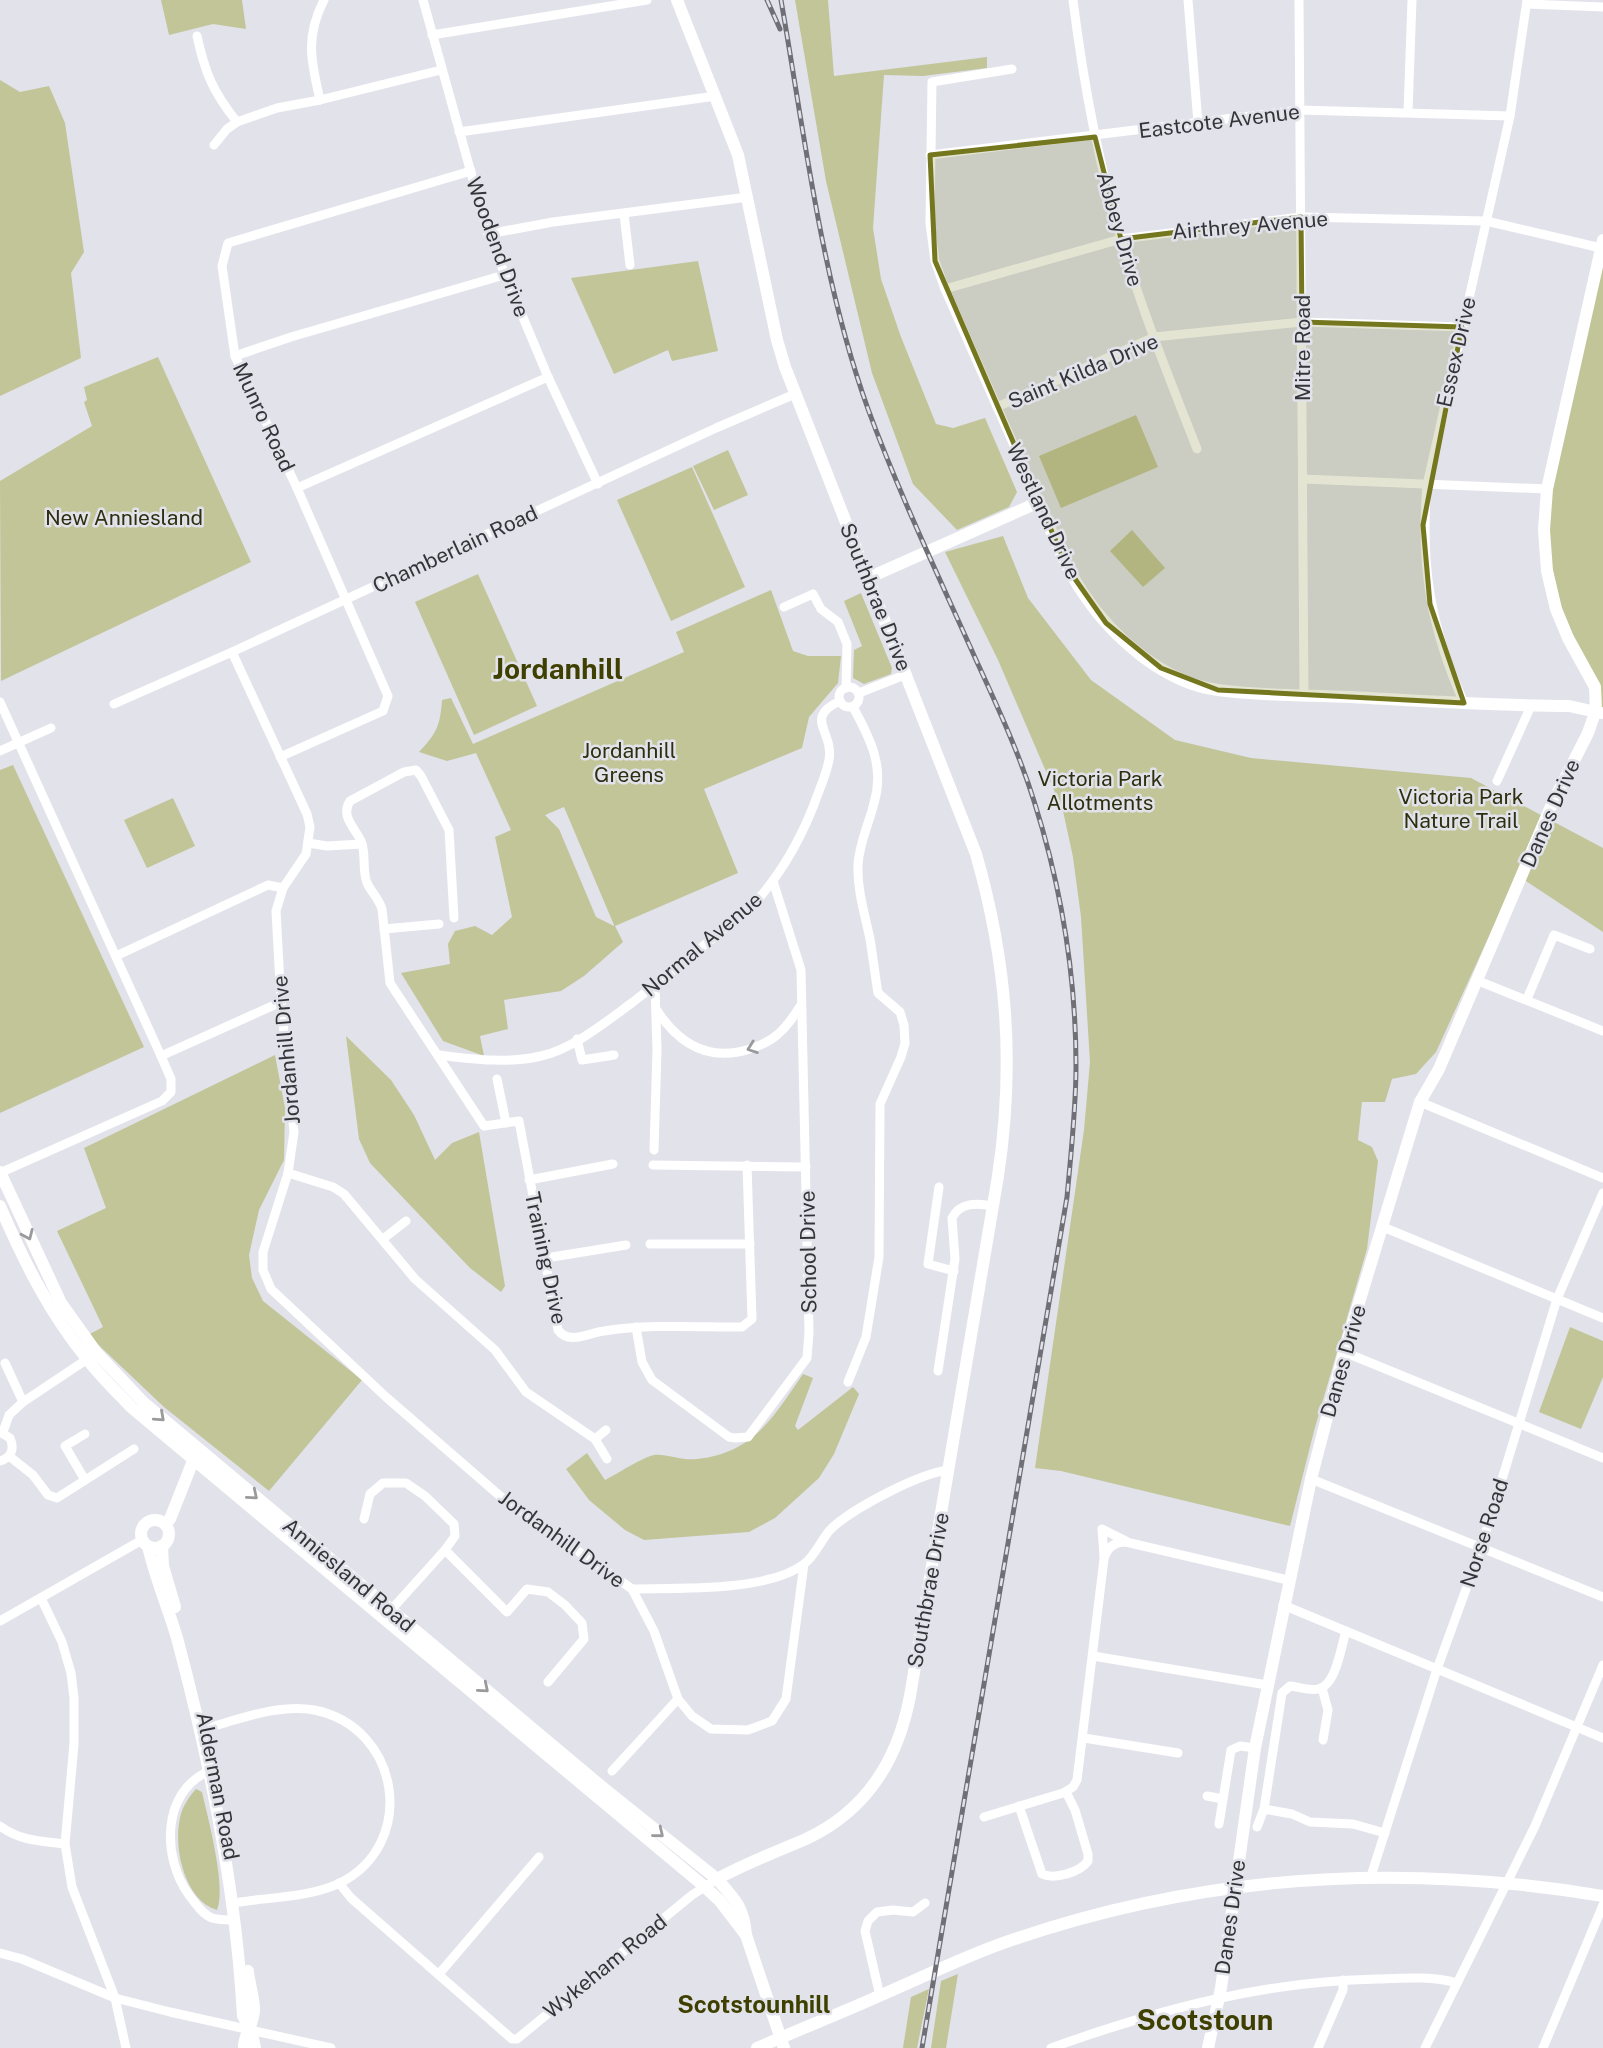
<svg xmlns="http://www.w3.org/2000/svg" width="1603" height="2048" viewBox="0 0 1603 2048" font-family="'Public Sans',sans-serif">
  <rect width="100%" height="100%" fill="#e2e2eb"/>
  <g fill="#c2c598" fill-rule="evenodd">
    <polygon points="161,0 242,0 246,29 213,24 169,35"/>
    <polygon points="795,0 828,0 834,76 987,57 987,68 923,76 884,75 873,228 881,279 901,337 936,424 953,428 985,418 1017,492 1009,507 957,530 913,484 872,373 826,181"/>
    <polygon points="0,80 20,92 49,86 65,123 84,252 71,273 81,358 0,396"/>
    <polygon points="1603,257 1603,707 1596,710 1595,687 1568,638 1544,530"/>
    <polygon points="698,261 718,351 672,361 668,350 614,374 571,278"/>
    <polygon points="158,357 251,562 1,681 0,481 92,426 84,402 87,400 84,387"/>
    <polygon points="1136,415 1158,467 1061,508 1039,456"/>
    <polygon points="728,450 748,495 714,510 693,466"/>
    <polygon points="692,467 745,587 671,621 617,500"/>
    <polygon points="1132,530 1165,568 1143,587 1110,551"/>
    <polygon points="1003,536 1028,598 1091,680 1175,740 1251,758 1471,778 1603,848 1603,932 1517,875 1436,1052 1416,1074 1392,1079 1385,1102 1362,1102 1358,1140 1372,1147 1378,1161 1367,1249 1314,1431 1290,1526 1061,1471 1035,1468 1084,1130 1090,1062 1081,917 1073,857 1063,811 998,660 945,552"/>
    <polygon points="478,574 537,706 474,735 415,602"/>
    <path d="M771 590 793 651 808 656H841L838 683 809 717 802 748 704 789 738 873 615 926 623 942 584 976 561 991 504 1000 508 1029 480 1036 484 1056 443 1041 401 973 450 964 448 944 455 931 475 926 492 935 512 917 495 837 511 830 476 753 447 761 419 752C437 733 440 726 442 700L451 698 473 744 684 652 676 632ZM564 807 614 925V926L596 917 559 829 545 815Z"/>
    <polygon points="861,593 892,668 891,674 864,684 853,678 854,650 862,646 844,601"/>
    <polygon points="13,765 144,1047 0,1113 0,770"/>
    <polygon points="173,798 195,846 147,868 124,820"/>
    <polygon points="346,1036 391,1080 414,1115 435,1160 452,1143 479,1132 505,1286 501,1292 470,1268 370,1163 359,1139"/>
    <polygon points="275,1055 285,1108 284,1160 259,1210 249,1255 252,1278 263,1301 362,1380 269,1491 164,1407 88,1335 103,1327 57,1231 106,1208 84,1148"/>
    <polygon points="1570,1327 1603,1341 1603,1377 1581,1429 1539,1412"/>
    <path d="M803 1374 813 1378 795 1426 798 1430 853 1387 859 1394 834 1454 819 1478 775 1518 749 1532 644 1540 625 1530 589 1500 566 1469 587 1453 605 1480C615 1475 645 1456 654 1455 664 1453 683 1461 697 1459 754 1453 773 1417 803 1374Z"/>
    <path d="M196 1789 202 1792C208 1818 227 1889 217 1910 185 1901 173 1848 180 1818 182 1807 189 1797 196 1789Z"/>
    <polygon points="958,1974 946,2048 931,2048 941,1981"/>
    <polygon points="929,1989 917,2048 903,2048 911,1997"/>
  </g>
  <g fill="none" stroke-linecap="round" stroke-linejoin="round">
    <g stroke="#fff" stroke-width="9">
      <polyline points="423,0 488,234 548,377 598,484"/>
      <path d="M1073 0C1083 80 1098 162 1121 239 1142 311 1170 380 1197 449"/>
      <polyline points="1188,0 1198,123"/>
      <polyline points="1299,0 1304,695"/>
      <polyline points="1527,4 1603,7"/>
      <polyline points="432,35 647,0"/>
      <path d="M197 36C205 73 213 92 237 122"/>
      <polyline points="1012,69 932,82 930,223 935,261 945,289 1039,502"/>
      <path d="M320 100C311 61 305 37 324 0"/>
      <polyline points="1408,112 1412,0"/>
      <polyline points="459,132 716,96"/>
      <polyline points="214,145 227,129 237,122 277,108 320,100 441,70"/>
      <polyline points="930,155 1300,110 1510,116"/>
      <polyline points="624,214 630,265"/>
      <polyline points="488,234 553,222 748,197"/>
      <polyline points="945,289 1121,239 1301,217 1486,221 1601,248"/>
      <polyline points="235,356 291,337 504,275"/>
      <polyline points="997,407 1154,337 1302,322 1462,327"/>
      <polyline points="1303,479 1547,489"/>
      <polyline points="297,488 548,377"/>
      <polyline points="784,607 813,594 821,609 838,622 847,644 846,688"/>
      <polyline points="232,652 307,814 310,827 306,854 283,888 276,911 281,1002 294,1132 288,1173 263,1252 263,1270 271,1289 386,1397 500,1496 632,1589 654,1631 678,1699 692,1716 711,1729 748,1730 772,1721 786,1699 804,1564"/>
      <circle cx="849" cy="697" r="10"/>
      <polyline points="859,693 907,674"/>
      <polyline points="0,702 161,1056 171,1079 171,1092 162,1101 0,1173"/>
      <path d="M1464 703C1431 629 1420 566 1427 485L1510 116 1527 0"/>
      <polyline points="114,704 232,652 716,428 795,394"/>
      <polyline points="0,751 51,728"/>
      <polyline points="280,757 383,711 388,696 297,488 235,356 222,266 228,243 471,171"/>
      <polyline points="1497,781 1531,706"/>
      <polyline points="308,843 327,846 362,844"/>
      <path d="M454 918 449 830 421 776 416 770 404 772 350 801C340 816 355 828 361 841 367 855 361 872 368 885 373 894 379 899 382 909L390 983 484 1126 519 1121 558 1330C569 1345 588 1333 604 1331 649 1324 696 1327 742 1327L752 1319 747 1165"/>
      <polyline points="384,929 439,924"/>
      <polyline points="116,956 268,885 283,888"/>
      <polyline points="1476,980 1603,1031"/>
      <polyline points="1527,999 1554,935 1590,949"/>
      <path d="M656 1009C679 1045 710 1063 753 1048 761 1045 770 1041 777 1035 787 1027 794 1016 801 1005"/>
      <polyline points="577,1039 582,1060 614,1055"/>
      <path d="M439 1055C472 1059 507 1064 541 1056 573 1049 607 1021 633 1002 673 971 712 939 751 907 783 873 804 834 819 791 823 781 827 770 829 760 834 731 803 718 840 701"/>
      <polyline points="161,1056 281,1002"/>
      <polyline points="497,1079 506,1123"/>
      <polyline points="1420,1102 1603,1178"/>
      <polyline points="654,1150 657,1050 655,985"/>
      <polyline points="653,1165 806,1167"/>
      <polyline points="288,1173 333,1187 344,1194 415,1279 495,1350 526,1392 595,1439 607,1459"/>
      <polyline points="529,1180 613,1164"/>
      <polyline points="939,1187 928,1264 954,1271"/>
      <polyline points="1383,1227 1603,1318"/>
      <polyline points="383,1239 406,1221"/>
      <polyline points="650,1244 750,1244"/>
      <polyline points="546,1258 626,1245"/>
      <polyline points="636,1327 642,1362 652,1380 729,1437 735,1438 748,1437 807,1358 809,1332 801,970 773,881"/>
      <polyline points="1344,1352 1603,1458"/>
      <polyline points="5,1363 23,1402"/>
      <path d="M938 1371 955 1259 952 1218C960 1202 977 1203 993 1206"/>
      <path d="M848 1382 866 1337 879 1257 880 1104 901 1057 905 1043 904 1025 900 1012 878 993C875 975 873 957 870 939 865 915 857 890 858 865 859 843 869 824 874 803 885 767 870 738 853 707"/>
      <path d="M0 1432 10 1438C15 1449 11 1458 0 1461"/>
      <polyline points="3,1432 9,1415 23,1402 92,1356"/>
      <polyline points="595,1439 606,1430"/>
      <polyline points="9,1456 33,1475 48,1495 57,1498 134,1449"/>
      <polyline points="1311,1479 1603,1597"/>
      <polyline points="85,1480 65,1446 85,1434"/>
      <polyline points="364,1519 370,1494 383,1483 406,1483 425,1496 454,1524 455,1536 445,1550 391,1610"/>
      <polyline points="445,1550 507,1612 527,1589 548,1592 565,1605 582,1623 584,1639 548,1682"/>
      <polyline points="1104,1557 1102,1529 1126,1541"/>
      <path d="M632 1589C678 1588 767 1592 804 1564 815 1556 821 1540 830 1530 851 1509 918 1474 948 1470"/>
      <polyline points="41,1598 62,1642 71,1673 74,1698 74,1744 65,1844 72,1887 115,1998 126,2048"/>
      <polyline points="1283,1605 1603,1738"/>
      <polyline points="0,1621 142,1540"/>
      <polyline points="1093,1656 1267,1685"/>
      <polyline points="1322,1688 1328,1710 1323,1740"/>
      <path d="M200 1730C235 1721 278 1703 314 1710 401 1727 418 1844 340 1883 311 1897 272 1897 240 1902"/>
      <polyline points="1084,1738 1178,1753"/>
      <path d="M209 1771C161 1792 162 1858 189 1895 195 1903 202 1914 212 1918 219 1920 227 1920 234 1920"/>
      <polyline points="612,1771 678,1699"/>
      <polyline points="1207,1796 1223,1799"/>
      <path d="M1019 1806 1042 1874C1055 1880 1080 1872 1088 1861V1854L1075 1810 1066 1792"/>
      <polyline points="1264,1809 1292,1814 1310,1822 1353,1824 1385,1833"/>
      <path d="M984 1817 1063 1793 1073 1787 1077 1780 1104 1559C1107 1547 1115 1542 1126 1542L1288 1580"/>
      <polyline points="1219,1824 1231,1750 1240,1746 1255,1748"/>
      <path d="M0 1826C20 1841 41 1841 65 1844"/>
      <path d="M1257 1827 1264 1809 1282 1693 1290 1686C1299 1687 1310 1691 1318 1689 1336 1686 1341 1647 1346 1631"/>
      <polyline points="1371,1876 1437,1669 1481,1548 1557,1299 1603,1193"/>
      <polyline points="339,1883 351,1898 512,2039 517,2039 692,1895 717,1879"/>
      <polyline points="0,1953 22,1959 115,1998 170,2012 331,2048"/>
      <polyline points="439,1974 539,1857"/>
      <polyline points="880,1996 865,1931 868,1921 877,1912 893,1910 913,1912 925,1903"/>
      <path d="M1051 2048C1157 2010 1264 1981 1378 1979 1404 1978 1432 1976 1457 1983"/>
      <polyline points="1318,2048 1343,1990 1343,1980"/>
      <polyline points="1425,2048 1535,1826 1603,1665"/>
      <polyline points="1543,2048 1603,1905"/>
    </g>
    <g stroke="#fff" stroke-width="12">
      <path d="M677 0 738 155 777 340 785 367 976 854C1007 962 1015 1064 998 1176L910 1696C898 1760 866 1811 806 1839 776 1852 746 1863 717 1879"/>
      <path d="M868 578 1039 502C1052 533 1064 565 1083 593 1112 637 1164 683 1218 690 1261 696 1307 695 1351 697 1424 701 1497 706 1569 706L1601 713"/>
      <path d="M0 1172 61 1303 96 1352 143 1402 601 1786 717 1879C735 1899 744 1908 746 1935L784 2048"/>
      <path d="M0 1206C23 1260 50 1314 88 1360 101 1377 117 1392 132 1408L705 1887 720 1901 746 1935"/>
      <circle cx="155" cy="1534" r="14"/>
      <polyline points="165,1524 170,1519 193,1461 197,1455"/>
      <path d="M148 1546C155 1578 168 1607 177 1638 210 1761 236 1888 243 2016L251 2029 255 2048"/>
      <polyline points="162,1546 163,1566 175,1607"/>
      <path d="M244 2048C243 2036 254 2024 254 2010 254 1997 249 1984 248 1971"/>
      <path d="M757 2048C798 2030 839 2014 879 1996 921 1978 963 1957 1006 1942 1201 1874 1400 1862 1603 1896"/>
      <polyline points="1208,2048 1221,1988 1255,1748 1311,1479 1344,1352 1420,1102 1439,1069 1552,804 1588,733 1596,710 1595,687 1568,638 1556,609 1547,571 1544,530 1547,489 1603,240"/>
    </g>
    <g stroke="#6f6f75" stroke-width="5">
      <g id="rail">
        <polyline points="767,0 780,29"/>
        <path d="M781 0C805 137 821 278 868 409 900 496 940 579 977 662 998 708 1019 753 1034 801 1061 886 1076 976 1076 1066 1076 1109 1071 1153 1067 1197L922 2048"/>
      </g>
    </g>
    <use href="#rail" stroke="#e2e2eb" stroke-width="2.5" stroke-dasharray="8" stroke-linecap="butt"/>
  </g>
  <defs><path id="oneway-chevron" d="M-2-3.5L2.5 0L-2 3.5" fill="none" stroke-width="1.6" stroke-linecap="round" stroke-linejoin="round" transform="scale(1.75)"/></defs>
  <g stroke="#9a9a9c">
    <use href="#oneway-chevron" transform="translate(752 1048) rotate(160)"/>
    <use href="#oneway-chevron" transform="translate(28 1235) rotate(66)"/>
    <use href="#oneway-chevron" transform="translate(160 1417) rotate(42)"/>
    <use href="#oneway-chevron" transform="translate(253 1495) rotate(40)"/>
    <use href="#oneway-chevron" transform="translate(484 1688) rotate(40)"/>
    <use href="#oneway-chevron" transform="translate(659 1833) rotate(39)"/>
  </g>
  <path fill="#75771e" fill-opacity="0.2" stroke="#75771e" stroke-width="5" stroke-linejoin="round" d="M1095 137 1121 239 1301 217 1302 322 1462 327 1423 525 1430 604 1464 703 1218 690 1161 668 1106 623 1068 569 935 261 930 155Z"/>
  <g text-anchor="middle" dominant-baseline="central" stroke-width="5" stroke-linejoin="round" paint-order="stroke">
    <g font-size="21" fill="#353539" stroke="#e2e2eb">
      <text transform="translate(1219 121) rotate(-7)">Eastcote Avenue</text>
      <text transform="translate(1250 225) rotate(-5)">Airthrey Avenue</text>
      <text transform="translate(1120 229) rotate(74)">Abbey Drive</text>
      <text transform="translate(498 247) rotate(70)">Woodend Drive</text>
      <text transform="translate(1302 348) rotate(-90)">Mitre Road</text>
      <text transform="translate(1456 352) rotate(-77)">Essex Drive</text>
      <text transform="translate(1083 371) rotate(-23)">Saint Kilda Drive</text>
      <text transform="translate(264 417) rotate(65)">Munro Road</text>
      <text transform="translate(1044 511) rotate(65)">Westland Drive</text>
      <text transform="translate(455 549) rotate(-25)">Chamberlain Road</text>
      <text transform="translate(876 597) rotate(68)">Southbrae Drive</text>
      <text transform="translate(1550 813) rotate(-66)">Danes Drive</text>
      <text transform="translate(702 944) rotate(-40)">Normal Avenue</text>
      <text transform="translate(286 1050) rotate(-95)">Jordanhill Drive</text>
      <text transform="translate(808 1252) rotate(-91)">School Drive</text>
      <text transform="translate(546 1258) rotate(78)">Training Drive</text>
      <text transform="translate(1343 1361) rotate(-74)">Danes Drive</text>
      <text transform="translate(1484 1533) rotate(-72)">Norse Road</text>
      <text transform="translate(562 1539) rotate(36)">Jordanhill Drive</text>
      <text transform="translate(349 1575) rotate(40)">Anniesland Road</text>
      <text transform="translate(928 1590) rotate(-80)">Southbrae Drive</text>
      <text transform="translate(218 1786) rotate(79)">Alderman Road</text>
      <text transform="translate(1230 1917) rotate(-82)">Danes Drive</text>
      <text transform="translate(605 1966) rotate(-39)">Wykeham Road</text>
    </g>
    <g font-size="21" fill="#2e2f0e" stroke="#e2e2eb">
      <text x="124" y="517">New Anniesland</text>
      <text x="629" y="750">Jordanhill<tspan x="629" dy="24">Greens</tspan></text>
      <text x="1100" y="778">Victoria Park<tspan x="1100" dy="24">Allotments</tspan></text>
      <text x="1461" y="796">Victoria Park<tspan x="1461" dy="24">Nature Trail</tspan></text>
    </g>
    <g font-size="24" font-weight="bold" fill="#3f4000" stroke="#e2e2eb">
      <text x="754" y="2004">Scotstounhill</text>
    </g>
    <g font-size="28" font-weight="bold" fill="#3f4000" stroke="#e2e2eb">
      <text x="558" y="668">Jordanhill</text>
      <text x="1205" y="2019">Scotstoun</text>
    </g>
  </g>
</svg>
